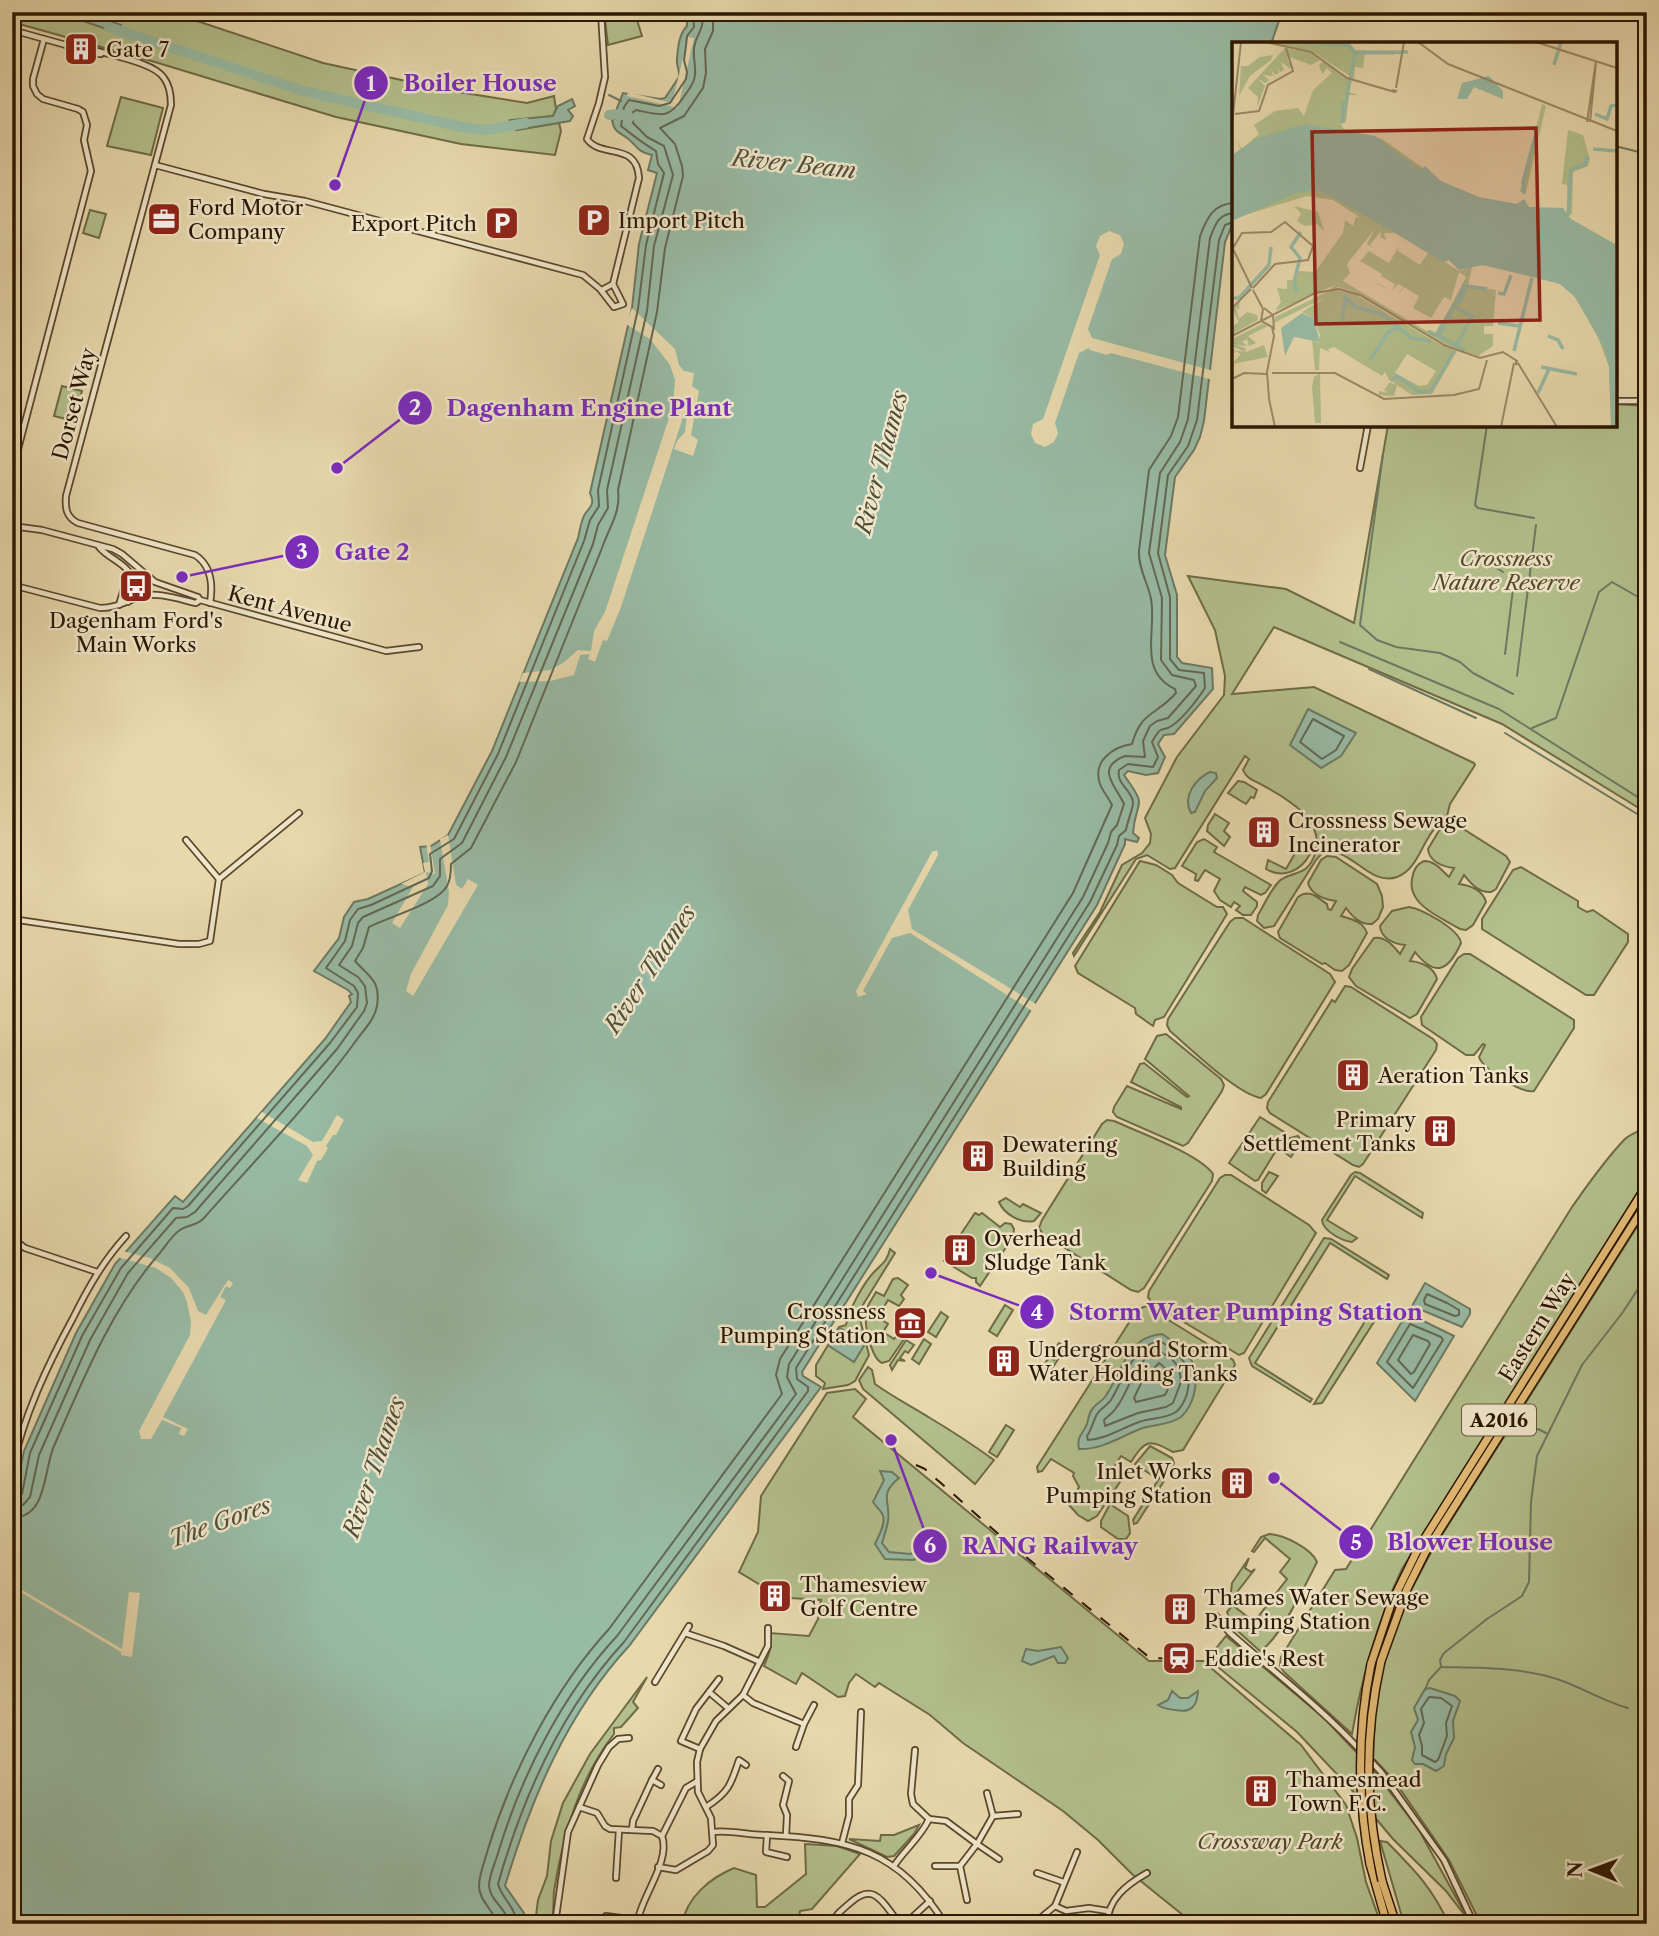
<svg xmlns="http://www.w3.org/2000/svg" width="1659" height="1936" viewBox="0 0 1659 1936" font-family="'Libre Caslon Text',serif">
  <rect width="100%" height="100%" fill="#e8d9ad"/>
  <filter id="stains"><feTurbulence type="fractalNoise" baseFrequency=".00286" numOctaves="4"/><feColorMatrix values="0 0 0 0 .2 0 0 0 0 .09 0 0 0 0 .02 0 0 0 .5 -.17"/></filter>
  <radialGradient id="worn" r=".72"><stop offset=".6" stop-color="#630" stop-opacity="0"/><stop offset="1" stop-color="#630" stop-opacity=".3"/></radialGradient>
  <g fill="#b3c08c" stroke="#6e6b46" stroke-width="2">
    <polygon points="12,12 170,12 323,63 452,91 527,103 554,96 556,109 553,116 510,121 517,130 559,123 561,131 555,155 461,144 336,117 155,62 12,22"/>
    <polygon points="604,12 644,12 637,20 642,36 608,45"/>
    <polygon points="121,97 163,108 151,155 107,146"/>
    <polygon points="90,210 106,214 99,238 83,233"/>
    <polygon points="62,386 82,391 74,421 54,416"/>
    <path d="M1615 404 1647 406V813L1502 724 1274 627 1232 694 1314 687 1474 763 1475 765 1450 804 1446 820C1422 831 1422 868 1397 877 1368 887 1350 844 1322 853L1316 860 1274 926 1264 928 1257 921 1258 915C1263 907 1274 883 1282 879 1296 871 1308 875 1315 854 1326 821 1288 799 1264 786 1256 781 1247 780 1243 770L1249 759 1245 756 1175 868 1170 869 1147 855 1136 859 1074 956 1073 953 1100 912 1122 865 1142 853 1150 843 1151 834 1145 818 1177 757 1224 695 1225 676 1215 630 1188 576 1286 589 1354 623 1388 425H1615Z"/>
    <polygon points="1238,781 1244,782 1257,790 1254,798 1251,797 1246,804 1228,793"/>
    <polygon points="1215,814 1229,823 1224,831 1230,837 1224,846 1207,831 1208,825"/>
    <path d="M1450 824 1457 825 1506 856 1510 862 1496 889 1491 892C1478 893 1470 882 1464 875L1459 884C1469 885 1483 890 1486 902L1473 925 1466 930 1460 929C1442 918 1407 905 1412 879 1413 870 1417 864 1424 861 1436 861 1442 871 1449 877L1454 868C1444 867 1429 862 1428 849L1440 829Z"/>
    <polygon points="1204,839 1217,847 1214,852 1271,885 1265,893 1261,895 1245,887 1243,891 1257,902 1257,906 1251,915 1243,915 1236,910 1240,906 1234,902 1231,907 1220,900 1214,891 1220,879 1205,870 1198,881 1195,880 1196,874 1182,866 1197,842"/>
    <path d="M1298 848 1310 854C1301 871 1283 879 1266 869L1268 860 1286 869Z"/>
    <path d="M1327 856 1336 857 1377 884 1382 896 1383 907 1378 919 1372 924C1360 925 1352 916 1346 908L1341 916C1350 919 1363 921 1367 933L1349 965 1342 971 1335 970 1325 963 1322 964 1280 938 1278 932 1298 897C1309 888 1318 898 1327 904L1328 909 1331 910 1336 901C1326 900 1311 895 1308 883L1321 860Z"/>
    <polygon points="1140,861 1156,865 1172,875 1178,883 1217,907 1223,907 1227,914 1164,1017 1155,1020 1153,1026 1136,1014 1135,1008 1078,973 1075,966"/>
    <polygon points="1521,867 1578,901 1578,907 1587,912 1593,910 1628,934 1628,942 1594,995 1586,995 1482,929 1482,919 1513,870"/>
    <path d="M1409 907C1422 909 1459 929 1461 943 1448 972 1435 977 1415 952L1410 961C1421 962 1434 967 1437 979L1417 1014 1410 1018 1356 986 1349 977 1352 969 1374 938C1386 936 1394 947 1400 954L1405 945C1395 944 1381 939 1380 926L1392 911Z"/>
    <path d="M1235 918H1243L1330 974 1335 982 1266 1094 1261 1098C1237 1094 1190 1048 1170 1031L1167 1025 1168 1019 1230 922Z"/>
    <path d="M1464 954H1470L1574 1020V1028L1534 1091C1522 1094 1483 1069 1479 1057L1485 1045 1483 1044 1474 1055H1466L1422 1025 1421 1017 1458 958Z"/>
    <polygon points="1345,986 1351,987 1433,1039 1437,1044 1436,1050 1363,1164 1359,1167 1353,1165 1270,1113 1267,1108 1268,1102 1332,1000 1335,1002"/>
    <polygon points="1166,1034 1221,1079 1224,1085 1222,1091 1188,1143 1183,1146 1117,1117 1113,1112 1114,1107 1127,1086 1181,1109 1181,1107 1131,1082 1140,1064 1144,1063 1187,1097 1189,1096 1145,1059 1157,1036"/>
    <polygon points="1260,1117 1284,1132 1285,1136 1258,1180 1255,1181 1229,1163"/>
    <path d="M1107 1120 1114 1121C1138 1132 1199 1154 1213 1174L1212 1181 1144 1288 1138 1292 1131 1290 1043 1234 1039 1228 1042 1220 1102 1124Z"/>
    <path d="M1647 1124V1178L1402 1569C1377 1622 1362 1676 1352 1734L1284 1672 1280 1666 1281 1657 1335 1570 1346 1569 1572 1207C1589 1183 1604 1161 1624 1140 1631 1133 1641 1132 1647 1124Z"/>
    <polygon points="1298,1136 1301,1140 1291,1157 1284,1152 1290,1138"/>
    <polygon points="1269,1172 1278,1176 1266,1193 1262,1190 1262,1183"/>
    <path d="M1355 1172 1360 1173 1423 1213 1422 1218 1355 1176 1327 1220 1357 1238 1352 1242C1342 1241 1323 1231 1322 1220L1351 1175Z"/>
    <polygon points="1225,1175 1231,1175 1309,1225 1316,1233 1244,1353 1239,1355 1152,1303 1148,1297 1149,1291 1220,1178"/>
    <path d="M1006 1198 1020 1207 1023 1204 1041 1213 1034 1221C1021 1224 1004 1214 999 1202Z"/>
    <polygon points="1647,1211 1647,1924 1492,1924 1494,1916 1488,1919 1485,1924 1481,1924 1449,1860 1393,1779 1373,1758 1375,1715 1387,1642 1412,1588 1433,1549"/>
    <polygon points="975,1213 979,1215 982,1213 1000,1227 1005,1223 1011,1224 1014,1229 1013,1237 980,1286 976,1282 976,1278 972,1278 944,1261 959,1238 972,1246 959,1237"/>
    <polygon points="1324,1238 1331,1239 1389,1275 1387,1279 1330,1243 1255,1363 1312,1399 1310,1402 1252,1366 1249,1358"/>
    <path d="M890 1249 895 1253 861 1308 860 1319 869 1355 855 1381 848 1385 823 1389 825 1383 816 1376V1365L839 1327 846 1325C848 1311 864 1282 875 1271 883 1263 887 1261 890 1249Z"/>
    <path d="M898 1278 908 1285 901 1295 904 1299 899 1306 888 1300 878 1317 888 1324 883 1332 894 1339 898 1334 904 1339 889 1361 882 1363C871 1358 864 1324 866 1312 867 1305 873 1298 876 1292L884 1296 893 1279Z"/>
    <polygon points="1005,1305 1013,1310 997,1336 989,1331"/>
    <path d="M1146 1306 1233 1360 1235 1365 1183 1450 1173 1452C1149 1439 1146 1439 1131 1462L1121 1456 1109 1475 1120 1482 1097 1516 1088 1521 1078 1515 1069 1505 1079 1487 1073 1476 1074 1473 1051 1459 1042 1471 1038 1472 1037 1467 1137 1310Z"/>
    <polygon points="1372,1310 1379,1314 1322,1403 1314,1404"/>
    <polygon points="941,1312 948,1317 936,1337 928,1332"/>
    <polygon points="924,1339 931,1344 919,1364 912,1359"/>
    <polygon points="906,1340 914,1345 908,1353 905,1351 900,1358 905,1361 898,1360 892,1370 890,1365"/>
    <polygon points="1059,1343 1066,1347 1049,1373 1042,1368 1049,1357 1054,1360 1056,1357 1052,1353"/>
    <path d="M868 1367 872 1370 875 1384C893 1397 911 1406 930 1418 952 1431 973 1445 994 1460L975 1484 863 1389 859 1380Z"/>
    <path d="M855 1389 866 1399 853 1417 1149 1661H1206L1210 1667 1301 1745 1346 1805 1357 1838 1366 1882 1381 1924H1194L1132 1874 1098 1840 1063 1811 963 1743 930 1715 879 1683 875 1687 856 1674 849 1683 845 1696 838 1697 802 1673 796 1684 764 1666C769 1654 773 1645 770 1633L809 1636 818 1619 821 1600 790 1598 767 1589 739 1572 758 1532 761 1496 827 1393Z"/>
    <polygon points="1006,1425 1014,1430 997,1457 989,1452"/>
    <polygon points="1150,1446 1172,1458 1174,1463 1172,1469 1153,1476 1135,1464"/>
    <polygon points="1160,1477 1163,1477 1164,1481 1137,1523 1134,1524 1133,1520"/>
    <polygon points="1110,1504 1128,1516 1130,1533 1126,1539 1118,1539 1101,1527 1101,1521"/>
    <path d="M1269 1534C1284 1535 1311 1548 1317 1562 1307 1582 1278 1642 1260 1651L1233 1627 1227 1612 1232 1606 1235 1607 1254 1622 1287 1579 1280 1572 1290 1559 1265 1538 1254 1552 1252 1551 1261 1537Z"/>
    <polygon points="1249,1558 1245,1568 1251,1572 1255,1569 1230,1601 1232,1583"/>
    <polygon points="1226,1636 1323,1717 1374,1771 1419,1830 1469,1921 1446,1891 1393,1839 1351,1789 1297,1732 1213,1663 1210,1656"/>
    <path d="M647 1677 633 1702 638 1708 621 1727 614 1728V1734C579 1779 563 1835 554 1891 553 1902 554 1913 552 1924H535L538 1900 547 1876 551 1841 563 1803 590 1754Z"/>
    <polygon points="919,1825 914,1834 894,1856 887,1857 849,1839 880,1841 881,1835 894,1835"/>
    <path d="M1380 1841 1387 1842C1416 1872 1431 1886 1449 1924H1404Z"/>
    <path d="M805 1844 837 1846 860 1854 812 1909 800 1911 798 1924H682C687 1897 710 1878 734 1868L756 1875 757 1907H765L806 1874Z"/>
  </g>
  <g fill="#98bba5" stroke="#6c7963" stroke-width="2">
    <polygon points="57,12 81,12 121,25 118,33"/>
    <path d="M684 12H1282L1271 44H1234L1233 223 1225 242 1204 421 1200 437 1194 450 1175 477 1165 555 1177 595V657L1182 663 1212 668 1213 689 1174 734 1164 735 1158 744 1165 757 1158 773 1146 775 1128 771 1124 775C1149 810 1136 797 1133 833L1139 838 1137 842 1125 839V844L1097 905 802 1372 803 1376 821 1387 629 1646C567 1713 531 1799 505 1886L524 1913 523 1924H12V1508L24 1451 76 1333 115 1264 175 1196 183 1202 325 1039 351 1002 349 996 352 994 348 990 314 971 339 938 344 917 354 902 368 899 425 873 420 847 431 846 448 835 492 751 578 538C580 531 581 520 585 514 591 506 595 504 590 493L632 308 639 244 657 173 648 170 652 155C634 150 639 147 627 138 619 132 614 132 612 120L616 118 617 108 623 93 660 99 665 98 679 77C680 70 676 66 677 59 678 47 679 34 687 26V17Z"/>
    <polygon points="572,99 575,106 568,110 573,116 570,121 516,130 510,120 553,116 558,106"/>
    <polygon points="1308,709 1356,733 1341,756 1321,768 1290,745"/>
    <path d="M1210 772 1216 773 1217 778 1205 791 1195 812 1191 813C1182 797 1195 779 1210 772Z"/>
    <polygon points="1425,1283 1470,1309 1470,1314 1462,1327 1412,1306"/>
    <polygon points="1407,1313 1454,1336 1415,1401 1377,1363"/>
    <polygon points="840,1328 865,1344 854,1362 829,1346"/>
    <path d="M1162 1334C1187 1350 1201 1362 1194 1394 1192 1402 1187 1412 1181 1417 1168 1426 1153 1424 1140 1429 1120 1437 1101 1450 1079 1449 1076 1437 1083 1434 1087 1424 1089 1418 1088 1414 1093 1408 1096 1404 1101 1402 1105 1397 1118 1378 1123 1356 1141 1341 1148 1336 1154 1335 1162 1334Z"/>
    <path d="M880 1471 892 1472 899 1478C878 1495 891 1502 888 1521 887 1528 884 1536 882 1543L889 1552 910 1554 918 1551 919 1555 914 1560 885 1559 875 1544C878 1537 886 1524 883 1516 882 1511 876 1507 873 1502L884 1480Z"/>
    <polygon points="1061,1647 1068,1658 1065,1663 1058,1663 1054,1656 1031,1665 1022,1661 1026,1649 1038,1651"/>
    <polygon points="1430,1688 1455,1696 1460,1701 1453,1721 1454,1738 1446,1754 1444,1766 1436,1771 1423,1764 1415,1764 1412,1760 1415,1747 1411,1732 1418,1720 1414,1708 1425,1689"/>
    <path d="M1172 1691 1180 1698H1188L1198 1691C1197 1707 1191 1713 1175 1710 1168 1709 1164 1709 1158 1705L1168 1700Z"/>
  </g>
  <g fill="#e8d9ad">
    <polygon points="688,37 694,38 678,108 627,96 628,92 672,103"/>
    <polygon points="1109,231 1120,235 1124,244 1121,254 1112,259 1088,329 1092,338 1214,371 1213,380 1111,353 1107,355 1090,350 1089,348 1079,353 1055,423 1058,433 1054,442 1045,447 1035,443 1031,434 1033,424 1043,419 1100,255 1096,246 1100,236"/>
    <polygon points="632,308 675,349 679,365 684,371 694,373 692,386 699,391 691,435 698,440 693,456 674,449 677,441 685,432 689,399 621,607 607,641 603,640 595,662 588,659 590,654 580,655 574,675 550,681 519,682 523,673 550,670 563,663 578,650 591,651 594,631 605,612 673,406 675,380 670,365 650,339 626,324"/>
    <polygon points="448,835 456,885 462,889 468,879 478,885 413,996 406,991 411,974 448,905 449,892 440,839"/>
    <polygon points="426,843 430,843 435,874 426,872 428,884 400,928 392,923 413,887 401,884 425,872 423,863 429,862"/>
    <polygon points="937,850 938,855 908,910 912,929 1036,1004 1032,1011 910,933 892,938 863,991 867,994 858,997 856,991 932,852"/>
    <polygon points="262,1112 313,1142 322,1141 337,1115 344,1120 336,1135 333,1135 326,1146 328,1148 321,1160 317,1161 307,1183 298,1180 313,1155 307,1146 257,1118"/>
    <polygon points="122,1251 150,1258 170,1268 189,1288 198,1311 206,1315 228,1280 233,1283 230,1288 226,1286 220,1297 226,1300 163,1417 188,1429 184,1436 179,1434 181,1428 162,1420 151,1439 141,1439 139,1431 190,1335 191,1322 187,1302 183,1292 171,1278 156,1268 117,1257"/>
    <polygon points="12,1584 122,1649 129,1592 140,1593 132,1657 121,1655 121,1652 12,1587"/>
  </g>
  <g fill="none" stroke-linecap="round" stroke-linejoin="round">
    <g stroke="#616853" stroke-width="2">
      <polygon points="1313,719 1344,736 1336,750 1322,759 1300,742"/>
      <polygon points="1427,1294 1447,1303 1459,1310 1459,1315 1455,1316 1425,1304 1424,1300"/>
      <polygon points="1410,1324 1441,1337 1443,1340 1413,1388 1387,1362"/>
      <polygon points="1413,1335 1428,1341 1430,1344 1414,1372 1411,1374 1398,1360"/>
      <path d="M1160 1341C1181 1353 1194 1368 1187 1394 1185 1400 1181 1408 1176 1412 1165 1419 1151 1418 1139 1422 1122 1428 1106 1439 1088 1440L1087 1436C1092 1429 1092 1424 1096 1416 1099 1409 1107 1406 1111 1400 1123 1380 1133 1345 1160 1341Z"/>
      <path d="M1159 1351 1172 1359 1179 1368 1181 1382 1173 1403 1166 1407 1138 1413 1105 1426 1104 1420C1108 1416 1113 1413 1116 1408 1130 1391 1135 1356 1159 1351Z"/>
      <path d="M1159 1363C1171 1371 1172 1383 1165 1395L1136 1402 1134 1398 1143 1379Z"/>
      <path d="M12 1498H18L22 1494 30 1453 82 1336 121 1268 173 1208 183 1209 188 1206 330 1043 357 1007 358 993 354 986 326 968 345 941 350 920 358 909 371 905 429 878 432 871 430 854 454 839 498 754 584 541 590 520 599 506 598 490 638 309 646 245 664 173 658 164 656 151C642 143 634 136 621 126L624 107 629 100 659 106 670 103 686 79 687 72 684 60 686 46 687 36 694 27 693 12"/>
      <path d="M12 1507 23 1505 30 1497 39 1455 90 1340 128 1273 176 1218 187 1217 195 1212 337 1049 364 1011 367 1003 365 986 358 977 339 965 352 946 358 923 363 917 433 886 440 876V859L462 843 506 757 593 544 598 525 608 508 607 490 647 311 654 246 673 175 664 146 647 137 633 123V112L636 110C660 115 668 120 683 98 688 90 694 85 695 75 696 66 693 58 694 48 696 33 705 31 702 12"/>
      <path d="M12 1518C48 1517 43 1471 54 1446 83 1380 111 1309 159 1254 165 1247 172 1235 180 1230 187 1225 196 1226 203 1219 255 1160 312 1102 358 1038 365 1029 375 1018 377 1006 381 980 369 977 355 961L363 948 369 927C388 917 437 904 447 886 451 879 451 871 451 864L471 848 516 762 602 548C609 527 621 513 618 490L657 312 665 248 683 176 682 166 675 144 660 128 684 116 703 88 706 73 705 49 713 31V12"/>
      <polygon points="1429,1697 1441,1698 1452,1706 1446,1723 1447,1736 1438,1760 1435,1762 1422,1755 1422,1746 1419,1735 1424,1723 1421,1709"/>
      <path d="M497 1924C494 1910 479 1901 479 1886 479 1874 485 1861 488 1849 512 1771 554 1689 609 1629L782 1394 776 1375 780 1359 1073 893 1112 805C1109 798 1103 792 1100 784 1092 761 1113 747 1132 744 1141 711 1157 715 1176 693L1175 689C1137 671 1157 631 1151 599 1148 583 1138 568 1139 551L1149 470 1171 436 1178 417 1200 236C1207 218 1213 204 1234 203"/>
      <path d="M508 1924C508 1909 490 1901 489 1886 489 1875 496 1861 499 1850 522 1774 563 1694 617 1636L796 1394 787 1377 789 1364 1083 897 1108 843 1111 832 1117 825 1124 804C1116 786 1094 768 1125 756L1145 757 1143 741 1150 726 1157 721 1168 718 1196 686 1194 680 1172 675 1161 660 1162 598 1149 553 1160 473 1180 442 1188 419 1210 238C1215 225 1218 214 1234 213"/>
      <path d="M516 1924C517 1908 502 1899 498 1884 523 1796 562 1709 624 1642L808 1391V1387L797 1379 796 1368 1090 902 1117 845 1119 836 1126 830C1127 822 1134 806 1133 802 1131 789 1116 784 1119 770L1128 764 1153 767 1158 757 1152 742C1163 722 1161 734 1173 725 1185 716 1197 700 1205 688L1204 673 1179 670 1170 659V597L1158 553 1168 475 1188 446 1197 420 1219 240 1225 225 1234 222"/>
    </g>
    <g stroke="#6c7963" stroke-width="2">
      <polyline points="609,95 621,101"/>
      <polyline points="1615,146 1647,154"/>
      <polyline points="1487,425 1475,505 1478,508 1534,518"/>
      <polyline points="1383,454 1360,625 1377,640 1396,647 1440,653 1460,662 1473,673 1513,694"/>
      <polyline points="1470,550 1503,572"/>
      <polyline points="1340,642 1499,709 1647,803"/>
      <polyline points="1505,654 1514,581"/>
      <polyline points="1369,669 1476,718"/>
      <polyline points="1517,676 1536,525"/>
      <polyline points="1532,728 1556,718 1599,592 1612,582 1647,602"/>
      <polyline points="1505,733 1647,820"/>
      <polyline points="1523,1430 1538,1429 1546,1433"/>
      <path d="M1441 1667C1481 1668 1519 1667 1557 1679 1581 1687 1603 1701 1628 1708"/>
      <polyline points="1425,1690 1429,1680 1441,1667 1440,1660 1444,1653 1487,1619 1522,1596 1529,1582 1531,1502 1537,1456 1582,1365 1623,1312 1647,1275"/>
    </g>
    <g stroke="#98bba5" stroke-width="10">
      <polyline points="109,27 303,91 467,128 486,130 526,123"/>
      <polyline points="609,115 620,114 630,117"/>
    </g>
    <g stroke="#5a472c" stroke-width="8">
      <g id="minor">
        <path d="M601 12 605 77 599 103 587 139C601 159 637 141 639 178L613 284 602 290"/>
        <polyline points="12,30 66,45 81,53 101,54"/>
        <path d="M66 45 76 44 85 47C105 55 153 61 164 78 170 86 171 95 171 105L66 496C65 508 66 517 78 523L195 555C212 566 213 585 210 603"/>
        <polyline points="155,165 264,194 305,201 583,275 600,289 614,307 623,304 613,284"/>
        <polyline points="1615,401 1647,401"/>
        <polyline points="1360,468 1368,425"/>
        <polyline points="12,472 91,171 84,140 87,125 83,112 78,109 43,99 37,94 33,86 33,79 44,39"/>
        <polyline points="12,526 42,530 113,549 122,554 155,582 198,597 200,600 386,651 419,647"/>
        <path d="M99 547C108 558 121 561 129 572L119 605"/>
        <path d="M12 585 100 608C115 608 125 602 139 597 157 591 178 599 196 603L200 600"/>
        <polyline points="139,596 145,579 143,575"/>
        <polyline points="128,602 134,582 129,572"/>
        <polyline points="219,879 299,813"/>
        <polyline points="12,919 179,944 199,944 210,941 219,879 186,840"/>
        <polyline points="12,1238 25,1248 97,1272"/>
        <path d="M12 1469C24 1415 47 1366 73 1318 88 1288 103 1261 126 1236"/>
        <path d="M1226 1628 1214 1622 1211 1616H1216C1222 1621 1225 1628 1230 1633 1274 1672 1320 1707 1360 1750"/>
        <polyline points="685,1633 724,1646 760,1662"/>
        <polyline points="655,1682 689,1626"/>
        <polyline points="709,1692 728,1708"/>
        <polyline points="743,1695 753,1703 804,1724"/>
        <polyline points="796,1747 804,1724 814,1705"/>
        <polyline points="700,1749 681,1741 696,1709 719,1679"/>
        <polyline points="915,1750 911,1794 913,1804 929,1819"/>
        <polyline points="1369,1759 1381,1772 1444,1860 1474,1924"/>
        <polyline points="783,1776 789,1781 783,1805 787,1815 786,1836"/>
        <polyline points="652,1780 658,1769"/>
        <polyline points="987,1793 993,1816"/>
        <path d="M579 1807 597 1813 605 1826 610 1829 653 1831 662 1836C671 1862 640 1898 637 1924"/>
        <path d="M706 1807C728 1793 731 1785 739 1760L746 1765"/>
        <polyline points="632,1830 633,1821 652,1780 661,1785"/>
        <path d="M713 1832C731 1830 748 1835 766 1835 848 1839 899 1849 945 1924"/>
        <polyline points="767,1835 766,1852 787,1857"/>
        <polyline points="662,1836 686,1788 696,1782"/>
        <polyline points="842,1843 849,1816 849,1799 858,1785 861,1712"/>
        <polyline points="999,1859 977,1844 993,1816 1018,1814"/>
        <path d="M894 1866C905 1849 921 1837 929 1819L946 1821 977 1844 960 1866 967 1900"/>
        <polyline points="935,1866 960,1866"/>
        <polyline points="658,1867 676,1870 708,1851 713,1845 711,1818 698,1792 697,1762 700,1749 716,1721 743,1695 768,1646 768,1628"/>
        <polyline points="1037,1873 1063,1882"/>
        <polyline points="616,1878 619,1830"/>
        <polyline points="1055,1906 1066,1911 1089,1908 1108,1911"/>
        <polyline points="606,1916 637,1920"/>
        <polyline points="556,1919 571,1924"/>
        <polyline points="1000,1923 1038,1920 1055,1906 1077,1852"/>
        <polyline points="555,1924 568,1832 598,1765 609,1747 618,1739 629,1738"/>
        <path d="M831 1924C835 1915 842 1910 850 1903 875 1880 883 1904 900 1924"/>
        <polyline points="905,1924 930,1901"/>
        <path d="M1107 1924C1108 1899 1126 1885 1147 1873"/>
      </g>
    </g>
    <g stroke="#2a1601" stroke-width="10">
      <g id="primary">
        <polyline points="1381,1661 1407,1589 1425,1553 1647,1202"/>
        <polyline points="1371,1664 1391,1604 1418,1549 1647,1185"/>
        <polyline points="1370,1864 1387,1924"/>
        <polyline points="1382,1881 1396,1924"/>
      </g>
    </g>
    <use href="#minor" stroke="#f0e6ca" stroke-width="4.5"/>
    <use href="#primary" stroke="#e4bc76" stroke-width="7"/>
    <polyline stroke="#2a1601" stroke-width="2" stroke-dasharray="12 12" stroke-linecap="butt" points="916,1465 925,1469 1004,1539 1150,1658 1204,1660"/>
    <g stroke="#2a1601" stroke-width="10" stroke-linecap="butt">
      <g id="primary-bridge">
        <path d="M1381 1661C1364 1737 1365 1805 1382 1881"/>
        <path d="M1370 1864C1357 1796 1357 1732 1371 1664"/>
      </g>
    </g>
    <use href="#primary-bridge" stroke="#e4bc76" stroke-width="7"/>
  </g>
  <defs>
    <g id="building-square" transform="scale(1.75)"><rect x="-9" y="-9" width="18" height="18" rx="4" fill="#8f2418" stroke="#f0e6ca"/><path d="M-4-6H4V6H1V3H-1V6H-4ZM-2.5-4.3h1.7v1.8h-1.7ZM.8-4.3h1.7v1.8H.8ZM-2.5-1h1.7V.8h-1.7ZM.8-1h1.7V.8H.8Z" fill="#fff"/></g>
    <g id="office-square" transform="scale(1.75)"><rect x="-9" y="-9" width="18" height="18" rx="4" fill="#8f2418" stroke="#f0e6ca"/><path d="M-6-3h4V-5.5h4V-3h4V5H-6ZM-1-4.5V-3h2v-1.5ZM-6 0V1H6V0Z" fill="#fff"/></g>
    <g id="parking-square" transform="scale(1.75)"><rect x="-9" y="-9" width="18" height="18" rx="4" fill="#8f2418" stroke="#f0e6ca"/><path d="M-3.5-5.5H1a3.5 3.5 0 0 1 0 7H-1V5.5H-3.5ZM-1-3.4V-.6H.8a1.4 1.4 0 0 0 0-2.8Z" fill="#fff"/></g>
    <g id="bus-square" transform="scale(1.75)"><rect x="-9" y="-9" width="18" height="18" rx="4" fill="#8f2418" stroke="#f0e6ca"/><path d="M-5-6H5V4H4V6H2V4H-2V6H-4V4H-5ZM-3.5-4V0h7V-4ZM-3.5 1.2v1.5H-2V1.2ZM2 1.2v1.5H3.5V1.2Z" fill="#fff"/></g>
    <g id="museum-square" transform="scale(1.75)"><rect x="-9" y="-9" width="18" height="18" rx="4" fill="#8f2418" stroke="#f0e6ca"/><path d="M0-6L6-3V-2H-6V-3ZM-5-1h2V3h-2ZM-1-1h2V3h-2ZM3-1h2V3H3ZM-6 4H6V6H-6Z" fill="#fff"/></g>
    <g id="station-square" transform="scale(1.75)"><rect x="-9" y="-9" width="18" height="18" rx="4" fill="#8f2418" stroke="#f0e6ca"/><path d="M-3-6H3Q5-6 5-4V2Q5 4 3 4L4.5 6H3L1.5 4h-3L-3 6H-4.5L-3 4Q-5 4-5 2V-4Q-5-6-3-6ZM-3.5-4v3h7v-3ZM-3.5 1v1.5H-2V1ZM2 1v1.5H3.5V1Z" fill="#fff"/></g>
  </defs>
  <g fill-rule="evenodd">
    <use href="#building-square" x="81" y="49"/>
    <use href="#office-square" x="164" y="219"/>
    <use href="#parking-square" x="594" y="220"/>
    <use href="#parking-square" x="502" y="223"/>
    <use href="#bus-square" x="136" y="586"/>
    <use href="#building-square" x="1264" y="832"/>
    <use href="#building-square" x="1353" y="1075"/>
    <use href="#building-square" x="1440" y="1131"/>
    <use href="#building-square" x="978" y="1156"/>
    <use href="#building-square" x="960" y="1250"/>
    <use href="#museum-square" x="910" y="1323"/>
    <use href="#building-square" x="1004" y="1361"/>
    <use href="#building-square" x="1237" y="1483"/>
    <use href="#building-square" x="775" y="1596"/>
    <use href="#building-square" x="1180" y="1609"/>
    <use href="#station-square" x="1179" y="1658"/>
    <use href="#building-square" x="1261" y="1791"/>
  </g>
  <g text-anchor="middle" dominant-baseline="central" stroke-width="5" stroke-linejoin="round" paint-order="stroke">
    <rect fill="#f0e6ca" stroke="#65543d" stroke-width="2" x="1462" y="1404.5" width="74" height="31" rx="5"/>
    <g font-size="19" font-weight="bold" fill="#2a1601">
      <text x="1499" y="1420">A2016</text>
    </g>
    <g font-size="21" fill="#2a1601" stroke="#f0e6ca" text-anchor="start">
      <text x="106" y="49">Gate 7</text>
      <text x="188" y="207">Ford Motor<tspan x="188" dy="24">Company</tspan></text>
      <text x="618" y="220">Import Pitch</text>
      <text x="477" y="223" text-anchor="end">Export Pitch</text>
      <text x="136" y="620" text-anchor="middle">Dagenham Ford's<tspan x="136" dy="24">Main Works</tspan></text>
      <text x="1288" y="820">Crossness Sewage<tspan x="1288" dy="24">Incinerator</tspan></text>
      <text x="1378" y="1075">Aeration Tanks</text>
      <text x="1416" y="1119" text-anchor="end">Primary<tspan x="1416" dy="24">Settlement Tanks</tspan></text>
      <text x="1002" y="1144">Dewatering<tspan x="1002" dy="24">Building</tspan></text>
      <text x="984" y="1238">Overhead<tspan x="984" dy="24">Sludge Tank</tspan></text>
      <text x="886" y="1311" text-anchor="end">Crossness<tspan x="886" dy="24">Pumping Station</tspan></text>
      <text x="1028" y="1349">Underground Storm<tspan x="1028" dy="24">Water Holding Tanks</tspan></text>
      <text x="1212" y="1471" text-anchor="end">Inlet Works<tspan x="1212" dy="24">Pumping Station</tspan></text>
      <text x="800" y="1584">Thamesview<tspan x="800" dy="24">Golf Centre</tspan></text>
      <text x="1204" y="1597">Thames Water Sewage<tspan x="1204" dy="24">Pumping Station</tspan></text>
      <text x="1204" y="1658">Eddie's Rest</text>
      <text x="1286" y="1779">Thamesmead<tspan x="1286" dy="24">Town F.C.</tspan></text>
    </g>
    <g font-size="21" fill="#2a1601" stroke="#f0e6ca">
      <text transform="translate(74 404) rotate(-75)">Dorset Way</text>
      <text transform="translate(290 609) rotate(15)">Kent Avenue</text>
      <text transform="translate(1537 1327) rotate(-58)">Eastern Way</text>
    </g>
    <g font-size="21" font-style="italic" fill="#53492b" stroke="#f0e6ca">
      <text x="1506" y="558">Crossness<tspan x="1506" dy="24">Nature Reserve</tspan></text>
      <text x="1270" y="1841">Crossway Park</text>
    </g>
    <g font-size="23" font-style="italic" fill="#50503a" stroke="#f0e6ca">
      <text transform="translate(794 164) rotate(6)">River Beam</text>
      <text transform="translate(881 462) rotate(-75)">River Thames</text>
      <text transform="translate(650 969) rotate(-57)">River Thames</text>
      <text transform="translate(374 1467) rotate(-71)">River Thames</text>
      <text transform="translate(220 1522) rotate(-20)">The Gores</text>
    </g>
  </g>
  <g transform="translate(1232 42)">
    <rect width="385" height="385" fill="#e8d9ad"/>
    <path d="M70 0 117 3 124 8 170 9 161 13 133 11 131 26 123 25 122 37 83 11 44 1ZM39 6 28 15 41 13 39 18 18 34 7 54 9 24H16ZM53 6 80 11 88 18 79 23 55 14 59 27 49 20 52 28 48 30 45 22 47 31 43 33 39 27 41 34 31 33 37 38 33 41 26 37 33 44 25 65 26 55 16 46ZM91 19 119 38 116 50 126 53H117L114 80 109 82 112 87 150 97 203 134 0 114 9 108 4 98 10 107 27 92 22 83 43 69 66 66 72 74 81 48 100 31 95 26 90 32 87 23ZM310 62 314 64 294 150H288ZM336 88 351 93 358 117 356 124 341 130 340 173 336 171 335 143 330 142ZM89 146 135 160 206 198 227 203 213 213 211 217 233 205 264 218 308 228 334 242 365 281 378 309 385 385 379 384 377 325 363 287 343 255 328 242 291 230 243 222 227 228 217 218 213 220 227 229 240 225 236 244 264 248 261 284H252V292H261V304L246 314 205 299 126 251 106 245 103 248 123 252 205 301 225 309 200 352 180 353 165 343 162 354 147 353V349L156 351 152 348 158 340 163 343 161 336 157 338 153 330 150 334 102 305 96 307 98 310 88 306 87 328H83L80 298 87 301 88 293 82 277 70 270 94 255 42 281 43 275 95 250 103 243 43 269 49 260 45 246 55 247V238H61L67 229 83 230 111 191 113 178 121 184 124 175 129 176 101 158 75 154 0 177 63 150ZM142 188 135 202 141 206 138 203 149 189 148 195 154 198 152 191H163L196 211 188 223 166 209 167 204 157 221 137 209 128 219 150 232V233L149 234 145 241V242L156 247 145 241 149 234 163 242 160 249 166 242 171 245 166 253 172 245 187 254 181 266 199 276 212 255 219 258 227 230 234 235 203 294 111 239 118 231 115 222ZM175 312 204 329 195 343 187 344 163 331ZM62 164 86 170 92 189 85 182 73 184 65 179 69 172ZM8 259 7 268 4 265 7 277 15 270 25 273 26 278 0 292V284L7 280 0 267ZM30 282 36 284 16 294 24 301 17 304 15 297 10 300 16 304 4 303 13 306 14 310 32 303 36 315 0 322 9 312 3 309 1 313 0 308 13 310 0 304V297ZM88 331 89 381H83L80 345 82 335Z" fill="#b3c08c" fill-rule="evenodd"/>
    <path d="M257 34 271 49V57L242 45 235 57H225L230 41ZM72 82 143 94 189 128 193 124 209 139 247 155 285 162 292 157 297 165 331 166 339 177 383 202 385 385 379 384 377 325 372 306 343 255 328 242 251 223 227 228 217 218 210 219 153 185 151 189V184L87 148 64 151 0 179V113L23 97ZM70 271 82 277 88 300 62 295 53 314 49 286Z" fill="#98bba5"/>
    <path fill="none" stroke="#98bba5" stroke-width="3.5" d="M67 0 117 3 123 11M322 23 329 0M363 72 375 77 379 64 385 63M110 81 123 11 176 10M110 81 111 60M361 107 385 109M292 152 291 140 303 95M336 174 339 127 353 123 355 114M65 251 62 240 68 216 59 205 69 190M266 251 272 252 279 233M112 254 123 265 150 272 179 296 199 299M0 256H7L37 223 39 205M227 262 235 244 255 247M223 265 240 274 224 304M110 278 114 256M266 281 287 284M196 289 204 293 223 262M316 294 326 298 331 307M232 308 207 294 233 242M282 309 300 236M138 318 157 289 166 286M309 325 345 332M159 339 165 334 187 350 199 349 222 309M306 351 317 327"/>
    <path fill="none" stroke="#9c8b68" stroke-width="2" d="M33 0 79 10 115 36 163 50 164 49 160 48M186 0 216 22 385 89M304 0 385 26M164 46 172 0M3 72 27 69 36 43 61 29 54 6M355 80 364 19M358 80 364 20M0 82 9 0M1 206 10 191 39 190 53 180 81 204M1 207 20 246M21 246 43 222 76 218 81 204M21 248 31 267 29 279 40 285 42 294 35 330 37 357M0 266 19 247M32 266 41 273 42 288M0 294 83 251 107 247 128 253 212 303 248 316 271 310 285 319 284 323V318M286 321 325 385M40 331H103L152 357 222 353 247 347 255 318M0 337 12 331 35 332M37 357 43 385M198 385H237M269 385 282 321"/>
    <path fill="#8f2418" fill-opacity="0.15" stroke="#8f2418" stroke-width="3.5" d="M304 86 308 278 84 282 80 90Z"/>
    <rect width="385" height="385" fill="none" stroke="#2a1601" stroke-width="3.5"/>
  </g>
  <path fill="none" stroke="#7b2cbf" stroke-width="2.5" d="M335 185L371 83M337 468L415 408M182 577L302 552M931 1273L1037 1312M1274 1478L1356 1542M891 1440L930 1546"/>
  <g fill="#7b2cbf" stroke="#f0e6ca" stroke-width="2.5">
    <circle cx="335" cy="185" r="7"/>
    <circle cx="337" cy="468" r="7"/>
    <circle cx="182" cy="577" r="7"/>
    <circle cx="931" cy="1273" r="7"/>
    <circle cx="1274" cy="1478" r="7"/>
    <circle cx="891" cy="1440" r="7"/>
    <circle cx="371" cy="83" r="18"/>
    <circle cx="415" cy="408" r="18"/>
    <circle cx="302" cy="552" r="18"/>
    <circle cx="1037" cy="1312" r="18"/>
    <circle cx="1356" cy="1542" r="18"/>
    <circle cx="930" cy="1546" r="18"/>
  </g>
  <g font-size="21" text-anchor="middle" font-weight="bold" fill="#fff">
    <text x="371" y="91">1</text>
    <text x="415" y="415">2</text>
    <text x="302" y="559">3</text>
    <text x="1037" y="1320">4</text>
    <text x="1356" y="1550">5</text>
    <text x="930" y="1553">6</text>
  </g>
  <g font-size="23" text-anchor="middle" font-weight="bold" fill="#7b2cbf" stroke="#f0e6ca" stroke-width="5" stroke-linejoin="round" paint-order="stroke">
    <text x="480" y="91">Boiler House</text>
    <text x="589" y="416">Dagenham Engine Plant</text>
    <text x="372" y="560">Gate 2</text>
    <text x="1246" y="1320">Storm Water Pumping Station</text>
    <text x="1470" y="1550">Blower House</text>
    <text x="1050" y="1554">RANG Railway</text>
  </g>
  <rect width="1659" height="1936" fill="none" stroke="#e8d9ad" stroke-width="42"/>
  <rect x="14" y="14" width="1631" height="1908" fill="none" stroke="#2a1601" stroke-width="3.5"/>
  <rect x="21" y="21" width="1617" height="1894" fill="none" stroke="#2a1601" stroke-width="2"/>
  <g transform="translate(1592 1870) rotate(271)" stroke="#f0e6ca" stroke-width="5" paint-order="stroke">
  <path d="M0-5L12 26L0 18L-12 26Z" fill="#2a1601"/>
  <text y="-10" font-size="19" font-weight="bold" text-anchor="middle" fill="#2a1601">N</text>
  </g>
  <rect width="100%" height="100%" filter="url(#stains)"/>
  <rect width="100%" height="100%" fill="url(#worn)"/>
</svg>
